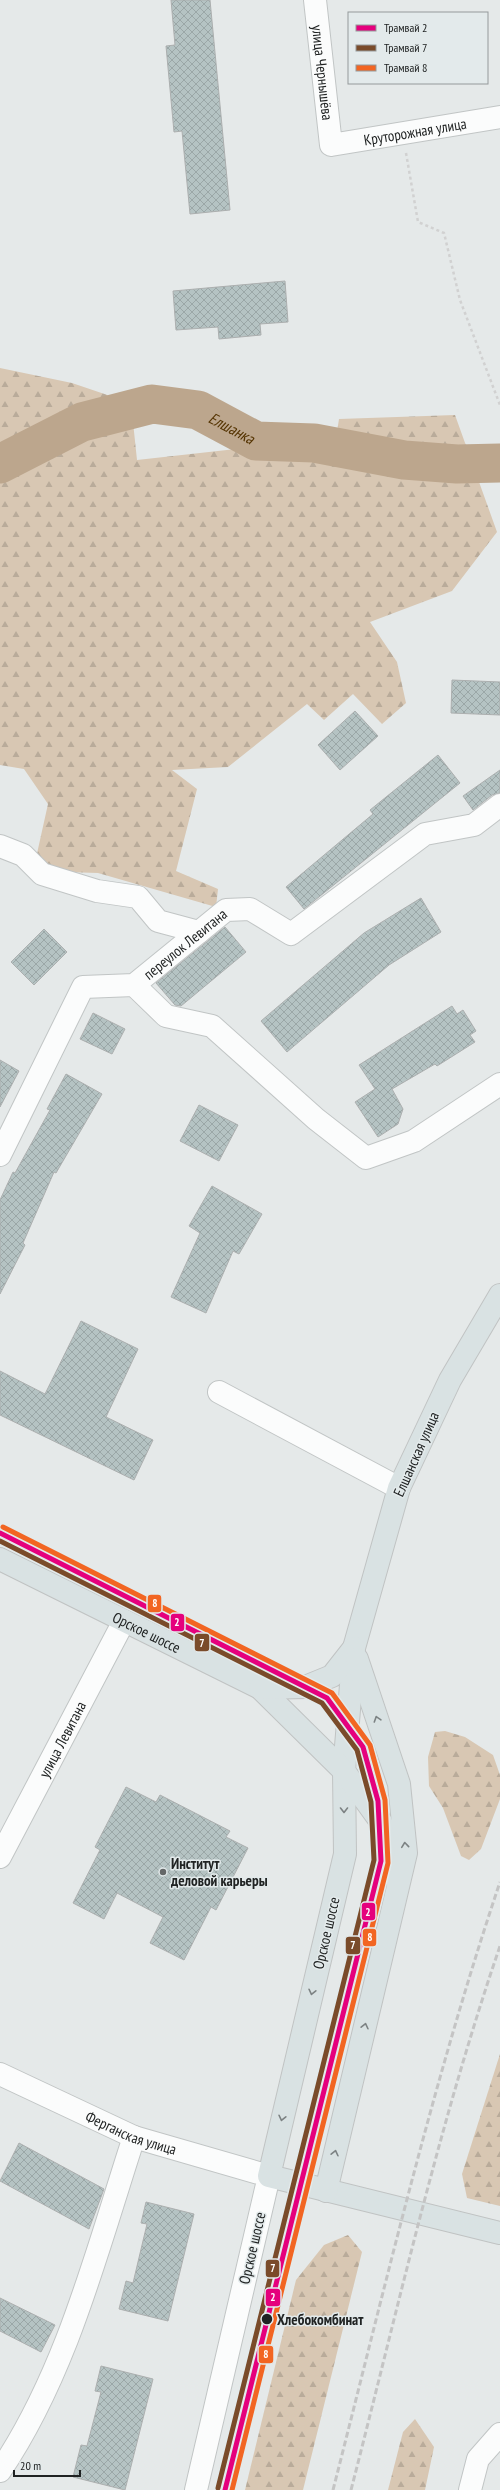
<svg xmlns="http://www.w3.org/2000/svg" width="500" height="2490" viewBox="0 0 500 2490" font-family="'PT Sans Narrow',sans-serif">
  <defs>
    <pattern id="forest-firs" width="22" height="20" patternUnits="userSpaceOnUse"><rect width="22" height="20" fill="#d8c7b3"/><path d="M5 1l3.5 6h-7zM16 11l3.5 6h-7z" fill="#b9ab9a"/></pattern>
    <pattern id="building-cross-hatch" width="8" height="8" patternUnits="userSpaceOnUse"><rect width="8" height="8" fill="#b5c3c3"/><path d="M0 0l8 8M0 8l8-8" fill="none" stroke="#9ba7a7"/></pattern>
  </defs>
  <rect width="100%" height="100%" fill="#e5e9e9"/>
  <g fill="url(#forest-firs)">
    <polygon points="0,368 72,383 131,403 137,460 336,438 339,419 455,415 497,532 452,591 370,622 397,662 406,703 382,724 353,694 324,720 307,704 228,767 172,770 197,789 176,871 218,889 216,907 98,873 66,872 34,867 48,804 24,769 0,765"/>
    <polygon points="445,1731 465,1737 493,1755 500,1775 500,1799 481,1849 469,1860 461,1856 443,1808 429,1786 428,1757 435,1732"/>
    <polygon points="500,2054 500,2206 467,2198 462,2174"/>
    <polygon points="348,2235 362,2252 303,2490 245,2490 296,2280 324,2245"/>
    <polygon points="415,2419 434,2447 425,2490 388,2490 403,2432"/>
  </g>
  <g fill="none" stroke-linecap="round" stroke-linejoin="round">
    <path stroke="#bca68d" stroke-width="39" id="s1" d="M0 464 82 422 152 404 198 410 256 441 314 443 404 460 457 464 500 463"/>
  </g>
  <g fill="url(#building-cross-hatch)" stroke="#acafaf">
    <polygon points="171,0 210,0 230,210 190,214 182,131 174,132 166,46 175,45"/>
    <polygon points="285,281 288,322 260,324 261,335 219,339 218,327 176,330 173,291"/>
    <polygon points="452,680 500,682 500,715 451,713"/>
    <polygon points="355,711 378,736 340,770 318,745"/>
    <polygon points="438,755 460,783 304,909 286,887 373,814 370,810"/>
    <polygon points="500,770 500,793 492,795 473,810 463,796"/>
    <polygon points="421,898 441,932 389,965 287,1052 261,1021 364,933"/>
    <polygon points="225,927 246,952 181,1006 175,1005 156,983"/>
    <polygon points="44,929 67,952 34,985 11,962"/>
    <polygon points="452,1006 457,1014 463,1010 476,1031 470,1035 475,1042 437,1066 435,1064 392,1089 403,1109 398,1124 378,1137 355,1102 375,1089 359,1065"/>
    <polygon points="93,1013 125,1029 112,1054 80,1039"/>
    <polygon points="0,1060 19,1071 0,1107"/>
    <polygon points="66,1074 102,1094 56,1173 54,1172 23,1243 25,1245 0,1294 0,1200 13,1172 15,1173 50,1110 47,1109"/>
    <polygon points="199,1105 238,1125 219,1161 180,1141"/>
    <polygon points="212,1186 262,1214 239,1254 233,1251 206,1313 171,1297 200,1233 189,1226"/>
    <polygon points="81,1321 138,1349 106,1417 153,1440 134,1480 0,1415 0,1371 45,1394"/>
    <polygon points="126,1787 156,1802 160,1795 230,1831 226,1837 248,1848 216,1910 211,1907 184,1960 150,1943 163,1917 117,1893 104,1919 73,1903 100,1850 95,1847"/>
    <polygon points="19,2143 104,2189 89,2229 0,2181"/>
    <polygon points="146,2202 194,2214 168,2321 119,2309 126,2281 133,2283 147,2224 141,2223"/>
    <polygon points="0,2298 55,2325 41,2352 0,2331"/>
    <polygon points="101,2366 153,2379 125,2490 73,2477 81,2445 87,2446 101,2392 95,2391"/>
  </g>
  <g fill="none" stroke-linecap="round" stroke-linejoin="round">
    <g stroke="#c1c5c5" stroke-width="24">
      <g id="minor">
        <path id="s2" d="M315 0 331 145 500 117"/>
        <polyline points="0,846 23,855 42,874 97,891 138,897 158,921 199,932"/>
        <polyline points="134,985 166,1016 212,1026 316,1119 366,1158 414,1141 500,1084"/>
        <path id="s3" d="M0 1155 83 987 134 985 226 910 250 909 291 934 425 834 474 825 500 805"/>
        <polyline points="219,1392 399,1488"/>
        <path id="s4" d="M0 1857 124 1621"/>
        <path id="s5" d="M0 2074 134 2137 269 2176 196 2490"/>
        <path d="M0 2471C67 2372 97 2250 134 2137"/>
        <polyline points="470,2490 478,2459 500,2434"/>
      </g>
    </g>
    <g stroke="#c0c3c3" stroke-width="24">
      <g id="major">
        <polyline points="500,1295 450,1380 399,1488 354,1648 344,1771 345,1854 269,2176 500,2233"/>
        <path id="s6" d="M0 1559 260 1688 344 1771 368 1804 381 1822 390 1848 394 1876"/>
        <polyline points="260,1688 305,1687 332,1676 354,1648"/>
        <polyline points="326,2191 406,1853 399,1784 357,1659"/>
      </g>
    </g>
    <polyline stroke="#d1d1d1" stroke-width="2.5" stroke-dasharray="3 3" stroke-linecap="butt" points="406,153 418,222 444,233 460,300 500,405"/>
    <use href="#minor" stroke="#fbfcfc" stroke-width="22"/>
    <use href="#major" stroke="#d9e2e3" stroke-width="22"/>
    <g stroke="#c4c4c4" stroke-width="3" stroke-dasharray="6 3" stroke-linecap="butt">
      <path d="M333 2490C385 2287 433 2081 500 1882"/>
      <path d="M351 2490C398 2308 439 2124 500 1946"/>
    </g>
    <g stroke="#e3eaeb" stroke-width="8">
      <polyline id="tram-1" points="0,1533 327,1698 363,1747 378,1801 381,1861 225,2490"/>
    </g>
    <g stroke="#e3eaeb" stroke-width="8">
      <polyline id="tram-2" points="0,1541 322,1703 357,1750 371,1802 374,1860 218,2488"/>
    </g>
    <g stroke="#e3eaeb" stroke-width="8">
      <polyline id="tram-3" points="3,1527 332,1693 370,1745 385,1800 388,1863 232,2490"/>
    </g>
    <use href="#tram-1" stroke="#e5007d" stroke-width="5"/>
    <use href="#tram-2" stroke="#7a4b2a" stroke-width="5"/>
    <use href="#tram-3" stroke="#f26522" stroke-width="5"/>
  </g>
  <defs><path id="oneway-chevron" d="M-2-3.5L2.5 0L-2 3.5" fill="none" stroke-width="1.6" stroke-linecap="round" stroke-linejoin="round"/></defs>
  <g stroke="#7c8283">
    <use href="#oneway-chevron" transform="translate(377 1719) rotate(-108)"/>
    <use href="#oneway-chevron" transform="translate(344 1810) rotate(90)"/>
    <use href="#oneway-chevron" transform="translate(405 1845) rotate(-96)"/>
    <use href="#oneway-chevron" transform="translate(312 1992) rotate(103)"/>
    <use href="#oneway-chevron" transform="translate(365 2026) rotate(-77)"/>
    <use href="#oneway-chevron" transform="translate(282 2118) rotate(103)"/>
    <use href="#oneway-chevron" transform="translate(335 2153) rotate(-77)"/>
  </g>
  <circle fill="#656868" stroke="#e3eaeb" stroke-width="1.5" cx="163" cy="1872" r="4"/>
  <circle fill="#202323" stroke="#e3eaeb" stroke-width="1.5" cx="267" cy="2319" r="6"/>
  <g text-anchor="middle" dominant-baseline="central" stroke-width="3" stroke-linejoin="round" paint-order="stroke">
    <g font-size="15" fill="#202323" stroke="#e3eaeb">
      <text stroke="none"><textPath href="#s2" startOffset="73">улица Чернышёва</textPath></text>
      <text stroke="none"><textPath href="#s2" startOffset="231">Круторожная улица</textPath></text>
      <text stroke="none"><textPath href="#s3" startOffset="304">переулок Левитана</textPath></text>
      <text transform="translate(416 1454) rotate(-66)">Елшанская улица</text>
      <text stroke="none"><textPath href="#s6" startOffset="164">Орское шоссе</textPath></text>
      <text stroke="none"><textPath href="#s4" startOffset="133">улица Левитана</textPath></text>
      <text transform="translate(326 1933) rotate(-77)">Орское шоссе</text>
      <text stroke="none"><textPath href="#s5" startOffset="144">Ферганская улица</textPath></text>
      <text transform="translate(252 2248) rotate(-77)">Орское шоссе</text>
    </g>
    <g font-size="15" font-weight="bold" fill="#202323" stroke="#e3eaeb" text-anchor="start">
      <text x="171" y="1863">Институт<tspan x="171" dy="17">деловой карьеры</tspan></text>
    </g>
    <g font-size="15" font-weight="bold" fill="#202323" stroke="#e3eaeb" text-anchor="start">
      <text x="277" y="2319">Хлебокомбинат</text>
    </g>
    <g font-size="16" font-style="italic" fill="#543301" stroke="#e3eaeb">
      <text stroke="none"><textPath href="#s1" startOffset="249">Елшанка</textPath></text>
    </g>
  </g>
  <g stroke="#e3eaeb" stroke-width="1.5">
    <rect x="147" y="1594" width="15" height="19" rx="4" fill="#f26522"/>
    <rect x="170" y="1613" width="15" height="19" rx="4" fill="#e5007d"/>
    <rect x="194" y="1633" width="16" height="19" rx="4" fill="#7a4b2a"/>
    <rect x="361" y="1902" width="15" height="19" rx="4" fill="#e5007d"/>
    <rect x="362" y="1928" width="15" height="19" rx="4" fill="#f26522"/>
    <rect x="345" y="1936" width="16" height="19" rx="4" fill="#7a4b2a"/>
    <rect x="265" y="2259" width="15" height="19" rx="4" fill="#7a4b2a"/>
    <rect x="265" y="2288" width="16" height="19" rx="4" fill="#e5007d"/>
    <rect x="258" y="2345" width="16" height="19" rx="4" fill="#f26522"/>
  </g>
  <g font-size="11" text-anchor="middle" font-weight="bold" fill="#fff">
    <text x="155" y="1607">8</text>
    <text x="177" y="1626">2</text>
    <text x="202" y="1647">7</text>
    <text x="368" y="1916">2</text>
    <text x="370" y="1941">8</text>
    <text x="353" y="1949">7</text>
    <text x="273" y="2272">7</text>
    <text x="273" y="2301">2</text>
    <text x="266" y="2358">8</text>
  </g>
  <rect x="348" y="12" width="140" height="72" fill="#e3eaeb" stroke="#959a9b"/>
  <rect x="356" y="25" width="20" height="6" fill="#e5007d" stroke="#959a9b"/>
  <text x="384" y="32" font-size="12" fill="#202323">Трамвай 2</text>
  <rect x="356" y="45" width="20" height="6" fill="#7a4b2a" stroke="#959a9b"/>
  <text x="384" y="52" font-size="12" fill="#202323">Трамвай 7</text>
  <rect x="356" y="65" width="20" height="6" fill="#f26522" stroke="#959a9b"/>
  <text x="384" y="72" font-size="12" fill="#202323">Трамвай 8</text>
  <path d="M14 2470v6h66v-6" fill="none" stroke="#202323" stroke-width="2"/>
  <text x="20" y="2470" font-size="12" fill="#202323" stroke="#e3eaeb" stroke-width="3" paint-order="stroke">20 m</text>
</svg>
